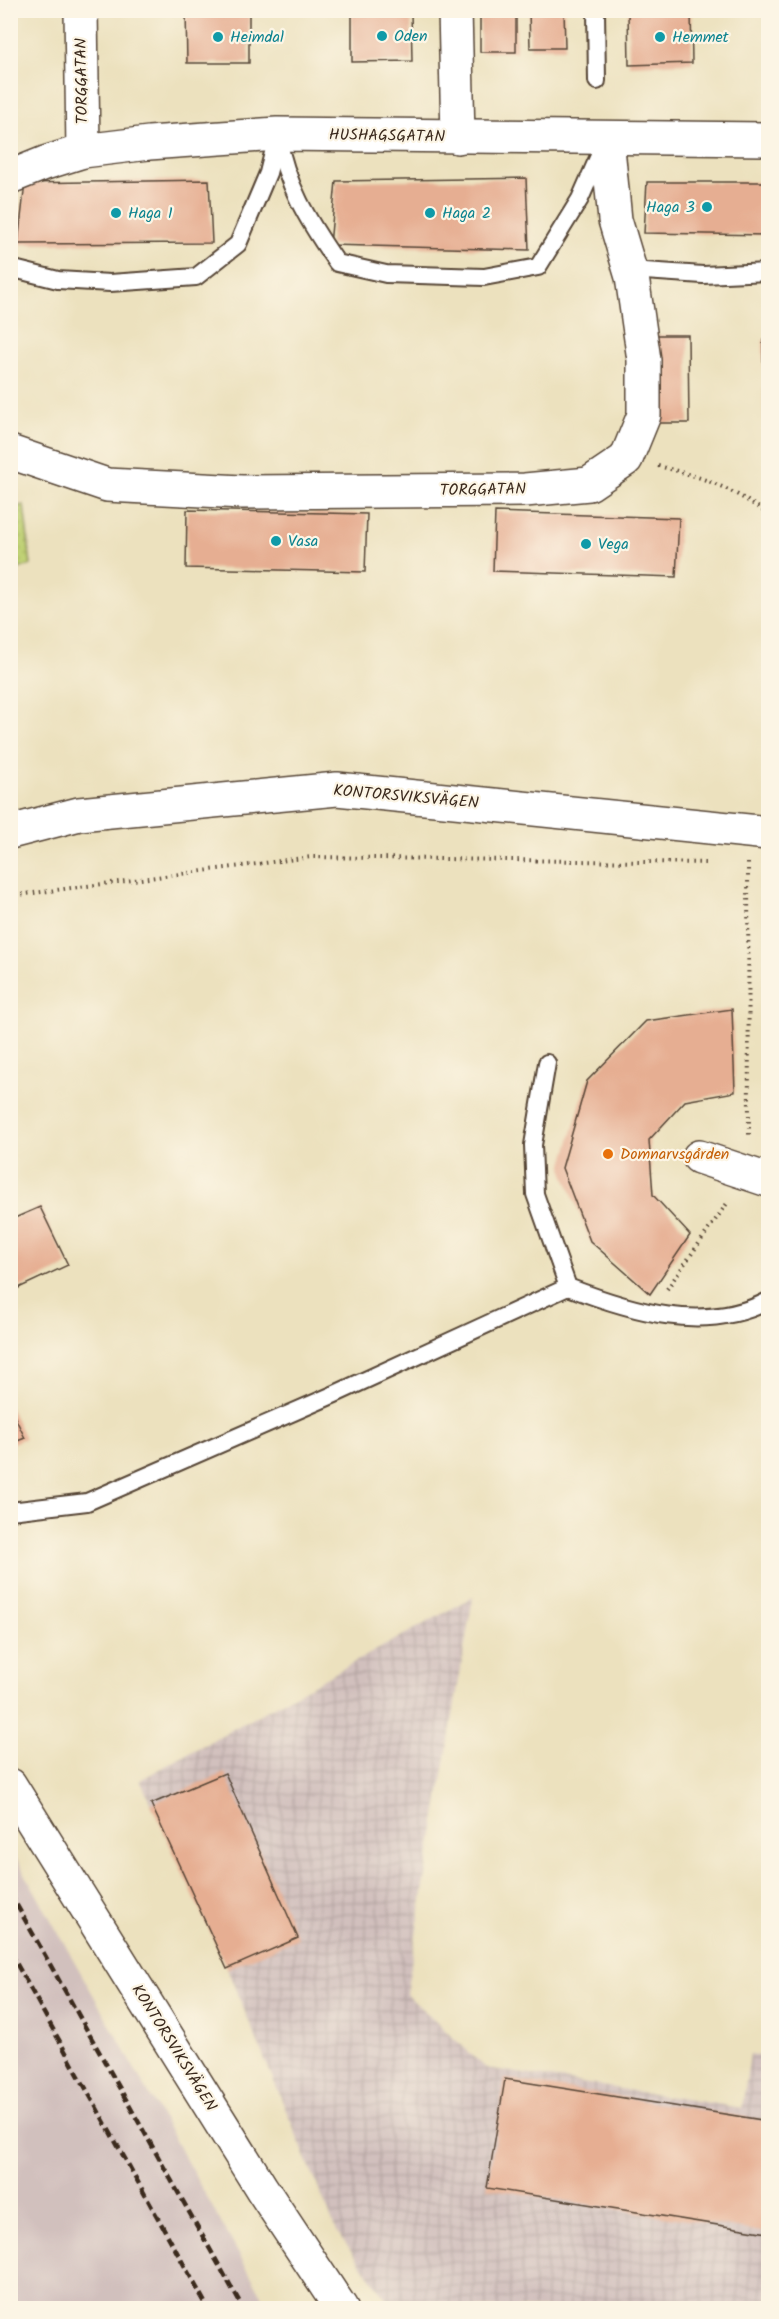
<svg xmlns="http://www.w3.org/2000/svg" width="779" height="2319" viewBox="0 0 779 2319" font-family="Kalam,sans-serif">
  <defs>
    <pattern id="industrial-grid" width="8" height="8" patternUnits="userSpaceOnUse" patternTransform="scale(1.5)"><rect width="8" height="8" fill="#d1c0bd"/><path d="M0 4h8M4 0v8" fill="none" stroke="#b4a5a2"/></pattern>
    <pattern id="park-dots" width="8" height="8" patternUnits="userSpaceOnUse" patternTransform="scale(1.5)"><rect width="8" height="8" fill="#c0d174"/><path d="M2 2h.1M6 6h.1" fill="none" stroke="#a6b464" stroke-width="1.8" stroke-linecap="round"/></pattern>
  </defs>
  <rect width="100%" height="100%" fill="#fcf5e5"/>
  <filter id="ink" filterUnits="userSpaceOnUse"><feTurbulence type="fractalNoise" baseFrequency=".0167" numOctaves="2"/><feDisplacementMap in="SourceGraphic" scale="12" xChannelSelector="R" yChannelSelector="G"/><feConvolveMatrix kernelMatrix="1 2 1 2 8 2 1 2 1" color-interpolation-filters="sRGB"/></filter>
  <filter id="wash" filterUnits="userSpaceOnUse"><feTurbulence type="fractalNoise" baseFrequency=".008" numOctaves="4" result="noise"/><feDisplacementMap in="SourceGraphic" scale="24" xChannelSelector="R" yChannelSelector="G"/><feGaussianBlur stdDeviation="1.35" result="paint"/><feColorMatrix in="noise" values="0 0 0 0 0 0 0 0 0 0 0 0 0 0 0 0 0 1.4 0 .05"/><feComposite in="paint" operator="in"/></filter>
  <g filter="url(#wash)">
    <rect width="100%" height="100%" fill="#ece1be"/>
    <polygon fill="url(#industrial-grid)" points="473,1597 406,1994 486,2068 742,2108 750,2054 768,2057 768,2308 394,2308 337,2232 227,1969 140,1780"/>
    <polygon fill="#d1c0bd" points="10,1847 122,2046 269,2308 14,2308 11,2305"/>
    <polygon fill="url(#park-dots)" stroke="#7e7e49" stroke-width="1.5" points="24,505 31,565 11,571 11,508"/>
    <g id="blocks">
      <g fill="#e6ae92">
        <polygon points="186,10 249,10 249,63 187,63"/>
        <polygon points="352,10 411,10 412,61 352,62"/>
        <rect x="480" y="10" width="36" height="42"/>
        <polygon points="529,10 564,10 565,48 530,48"/>
        <polygon points="628,10 691,10 692,63 629,65"/>
        <polygon points="526,178 529,250 330,245 336,181"/>
        <polygon points="209,180 212,243 18,244 25,183"/>
        <polygon points="647,182 768,182 768,235 644,233"/>
        <polygon points="653,335 688,335 689,423 654,423"/>
        <polygon points="763,340 768,340 768,425 764,425"/>
        <polygon points="187,510 367,514 365,572 186,568"/>
        <polygon points="495,512 679,518 676,577 493,571"/>
        <polygon points="732,1009 735,1092 685,1101 649,1140 653,1195 690,1235 650,1294 590,1241 562,1168 587,1081 646,1021"/>
        <polygon points="40,1207 68,1265 10,1292 10,1220"/>
        <polygon points="10,1407 25,1438 10,1444"/>
        <polygon points="225,1773 298,1938 227,1969 151,1804"/>
        <polygon points="505,2079 768,2121 768,2233 487,2188"/>
      </g>
    </g>
  </g>
  <g filter="url(#ink)">
    <use href="#blocks" fill-opacity="0" stroke="#564536" stroke-width="1.5"/>
    <g fill="none" stroke-linecap="round" stroke-linejoin="round">
      <g stroke="#564536" stroke-width="20">
        <g id="service">
          <polyline points="596,10 597,81"/>
          <path d="M277 134C286 185 308 221 337 263L386 274 484 277 538 267 580 199 602 149"/>
          <polyline points="10,268 58,280 110,283 196,277 238,244 268,173 276,141"/>
          <polyline points="630,270 703,275 768,272"/>
          <path d="M547 1063 533 1145 535 1194 568 1287C631 1311 704 1334 768 1301"/>
          <polyline points="10,1511 87,1502 335,1394 568,1287"/>
        </g>
      </g>
      <g stroke="#564536" stroke-width="36">
        <g id="minor">
          <polyline points="81,10 83,151"/>
          <polyline points="455,10 458,137"/>
          <polyline points="10,177 45,163 83,151 149,143 277,134 768,139"/>
          <polyline points="10,452 107,485 242,492 525,490 589,484 626,459 644,415 644,360 632,277 615,220 607,138"/>
          <polyline points="10,832 79,814 337,789 768,833"/>
          <polyline points="699,1157 768,1180"/>
          <polyline points="10,1785 262,2189 341,2308"/>
        </g>
      </g>
      <g stroke="#564536" stroke-width="4" stroke-dasharray="1.5 4.5" stroke-linecap="butt">
        <path d="M658 466C706 478 727 486 768 514"/>
        <polyline points="748,863 749,1138"/>
        <polyline points="10,896 311,857 709,863"/>
        <polyline points="667,1289 728,1202"/>
      </g>
      <use href="#service" stroke="#fff" stroke-width="16"/>
      <use href="#minor" stroke="#fff" stroke-width="33"/>
      <g stroke="#3b2a1e" stroke-width="4.5" stroke-dasharray="9 4.5" stroke-linecap="butt">
        <polyline points="10,1893 243,2308"/>
        <polyline points="10,1952 208,2308"/>
      </g>
    </g>
  </g>
  <g fill="#0f9aa8" stroke="#fcf5e5" stroke-width="2">
    <circle cx="382" cy="36" r="6"/>
    <circle cx="218" cy="37" r="6"/>
    <circle cx="660" cy="37" r="6"/>
    <circle cx="707" cy="207" r="6"/>
    <circle cx="116" cy="213" r="6"/>
    <circle cx="430" cy="213" r="6"/>
    <circle cx="276" cy="541" r="6"/>
    <circle cx="586" cy="544" r="6"/>
  </g>
  <circle fill="#e8710a" stroke="#fcf5e5" stroke-width="2" cx="608" cy="1154" r="6"/>
  <g text-anchor="middle" dominant-baseline="central" stroke-width="4.5" stroke-linejoin="round" paint-order="stroke">
    <g font-size="16" fill="#0d838f" stroke="#fcf5e5" text-anchor="start">
      <text x="394" y="36">Oden</text>
      <text x="230" y="37">Heimdal</text>
      <text x="672" y="37">Hemmet</text>
      <text x="695" y="207" text-anchor="end">Haga 3</text>
      <text x="128" y="213">Haga 1</text>
      <text x="442" y="213">Haga 2</text>
      <text x="288" y="541">Vasa</text>
      <text x="598" y="544">Vega</text>
    </g>
    <g font-size="16" fill="#3b2a1e" stroke="#fcf5e5">
      <text transform="translate(82 81) rotate(-91)">TORGGATAN</text>
      <text transform="translate(387 136) rotate(1)">HUSHAGSGATAN</text>
      <text transform="translate(483 490) rotate(-1)">TORGGATAN</text>
      <text transform="translate(406 797) rotate(5)">KONTORSVIKSVÄGEN</text>
      <text transform="translate(174 2048) rotate(58)">KONTORSVIKSVÄGEN</text>
    </g>
    <g font-size="16" fill="#c56008" stroke="#fcf5e5" text-anchor="start">
      <text x="620" y="1154">Domnarvsgården</text>
    </g>
  </g>
  <rect width="779" height="2319" fill="none" stroke="#fcf5e5" stroke-width="36"/>
</svg>
